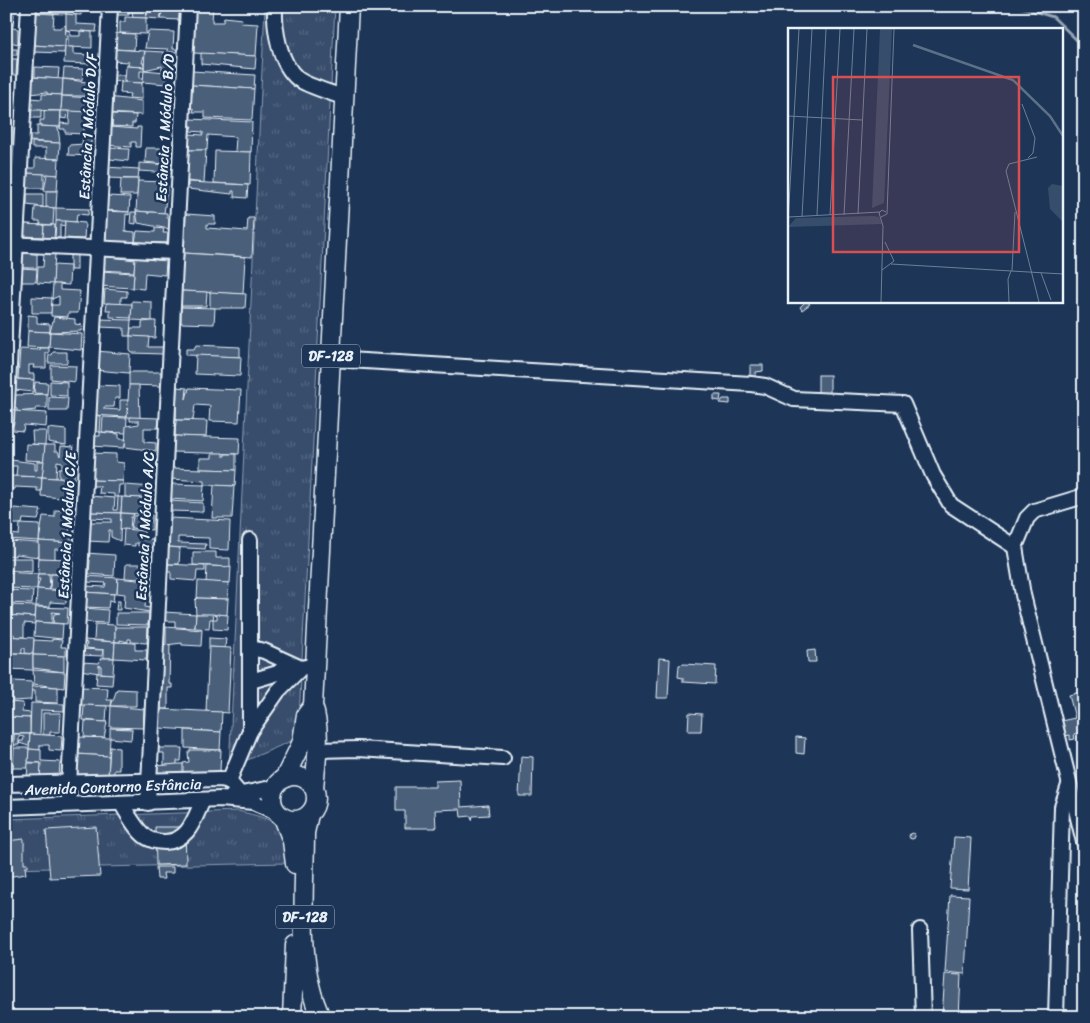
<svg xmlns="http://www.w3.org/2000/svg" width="1090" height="1023" viewBox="0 0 1090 1023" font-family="Sriracha,sans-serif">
  <defs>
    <pattern id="grass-tufts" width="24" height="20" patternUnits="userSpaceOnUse" patternTransform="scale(1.25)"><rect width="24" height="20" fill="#374d6c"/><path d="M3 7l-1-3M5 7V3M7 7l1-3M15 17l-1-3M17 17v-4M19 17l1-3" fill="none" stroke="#546782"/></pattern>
  </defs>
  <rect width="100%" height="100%" fill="#1d3557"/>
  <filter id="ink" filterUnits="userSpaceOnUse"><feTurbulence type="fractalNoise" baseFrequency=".02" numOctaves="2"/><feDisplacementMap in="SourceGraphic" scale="10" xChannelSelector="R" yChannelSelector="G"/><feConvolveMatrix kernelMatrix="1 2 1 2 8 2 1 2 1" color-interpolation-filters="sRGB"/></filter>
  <g filter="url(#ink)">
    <g fill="url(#grass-tufts)" stroke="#909fb2">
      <polygon points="265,6 335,6 298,738 229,768"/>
      <path d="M238 811C278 821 281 820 287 863L6 869V819Z"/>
    </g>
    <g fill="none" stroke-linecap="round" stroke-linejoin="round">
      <polyline stroke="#95a4b5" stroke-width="3" points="1018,6 1053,17 1084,47"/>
    </g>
    <g fill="#495e7a" stroke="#e8f1f8">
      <polygon points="34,6 67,6 66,14 34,13"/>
      <polygon points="67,6 82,6 81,15 66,14"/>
      <polygon points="118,6 144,6 143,9 147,9 146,18 133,18 132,11 129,10 129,15 117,15"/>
      <polygon points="150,6 180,6 179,20 161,19 162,11 160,19 146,18"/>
      <polygon points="196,6 213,6 212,22 223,22 224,17 242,19 241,23 258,24 256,56 193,53"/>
      <polygon points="35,13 54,14 53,28 60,28 66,25 65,47 32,45"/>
      <polygon points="6,14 14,14 13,26 6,25"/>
      <polygon points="66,14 76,15 76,24 97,25 96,32 66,30"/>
      <polygon points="125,17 146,18 146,34 120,33 120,22 125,22"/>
      <polygon points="8,27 18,29 18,44 6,41 6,28"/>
      <polygon points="66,30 70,31 70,36 80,36 80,31 92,32 92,48 68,47 68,36 65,36"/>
      <polygon points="148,31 174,32 173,49 177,49 177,52 168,52 168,49 145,48"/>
      <polygon points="112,33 135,34 134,50 114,49"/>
      <polygon points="6,44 12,44 12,49 17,49 17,55 6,55"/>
      <polygon points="33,45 65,47 64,53 33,52"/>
      <polygon points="65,47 73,47 73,54 90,55 90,64 64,63"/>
      <polygon points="112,49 145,51 142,63 144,63 144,67 127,66 129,62 112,61"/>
      <polygon points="145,51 164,52 164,64 177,64 176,71 162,70 162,66 144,70"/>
      <polygon points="201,53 256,56 255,69 201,64"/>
      <polygon points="6,59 17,59 16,75 6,75"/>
      <polygon points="126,66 144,67 144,71 140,71 140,78 144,78 143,83 125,82"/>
      <polygon points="35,67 59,68 58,79 35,77"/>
      <polygon points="64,68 83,69 82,80 63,79"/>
      <polygon points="144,70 166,72 166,84 143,82"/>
      <polygon points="192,71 255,75 254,89 192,85"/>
      <polygon points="114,75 124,75 124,82 113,81"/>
      <polygon points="6,77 11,77 13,92 6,92"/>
      <polygon points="30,77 63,79 62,95 47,94 47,92 30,94"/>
      <polygon points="63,79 94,83 94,96 62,96"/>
      <polygon points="121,82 142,83 142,99 129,98 130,94 120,93"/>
      <polygon points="192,85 254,89 252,120 205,118 205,112 193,112 194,109 191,108"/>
      <polygon points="6,92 15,92 14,99 9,99 9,102 6,102"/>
      <polygon points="42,94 62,95 61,111 30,110 30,98 42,99"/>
      <polygon points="62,96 90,98 88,112 61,111"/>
      <polygon points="108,97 142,101 142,115 107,113"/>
      <rect x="6" y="110" width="4" height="13"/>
      <polygon points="30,110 41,110 41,118 29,118"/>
      <polygon points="44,111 61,111 60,127 40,126 40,120 44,120"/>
      <polygon points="61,111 68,111 67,119 61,118"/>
      <polygon points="70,111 89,112 89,126 84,126 84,134 65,133 65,129 60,129 61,123 69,124"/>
      <polygon points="109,114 136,115 135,123 132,123 132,127 109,126"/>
      <polygon points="190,119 252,122 251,152 235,152 236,137 208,135 207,150 189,150 189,134 203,135 203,132 190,131 192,126 190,126"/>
      <polygon points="37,126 58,127 60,143 28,141 28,135 37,135"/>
      <polygon points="109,127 137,129 137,127 141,127 140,147 136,147 136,142 131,142 131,147 106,145"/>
      <polygon points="83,135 91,135 91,144 82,144"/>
      <polygon points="6,142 9,142 8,161 6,161"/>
      <polygon points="32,142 60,143 59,159 46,158 46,148 32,148"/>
      <polygon points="85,144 91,144 91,156 68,155 69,145"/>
      <polygon points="110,148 129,149 128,161 110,159"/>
      <polygon points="146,148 172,148 172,165 145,162"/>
      <polygon points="189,150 206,150 204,183 187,181"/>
      <polygon points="215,151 251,152 250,185 214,183"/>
      <polygon points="35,158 59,159 58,175 26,173 27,168 35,168"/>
      <polygon points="139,163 172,165 171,173 139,171"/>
      <polygon points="6,166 11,166 10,173 6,172"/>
      <polygon points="105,167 139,169 138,179 105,178"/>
      <polygon points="26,173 44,174 44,188 26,188"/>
      <polygon points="47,174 58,175 57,191 44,191"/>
      <polygon points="121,179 138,179 137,195 120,195"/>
      <polygon points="138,181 164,182 164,185 168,185 164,213 136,211"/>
      <polygon points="188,182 248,185 247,198 234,197 234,191 232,191 232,194 188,189"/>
      <polygon points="46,191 57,191 56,208 46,207"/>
      <polygon points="6,194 9,195 9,205 6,205"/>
      <polygon points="27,194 43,194 43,207 27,205"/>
      <polygon points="107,196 130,197 129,212 107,210"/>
      <polygon points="35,207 54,208 53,225 40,224 40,221 34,221"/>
      <polygon points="56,208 89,209 88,215 77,214 76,222 56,221"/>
      <polygon points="102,211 129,212 129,215 126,214 125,231 135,232 135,244 104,242"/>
      <polygon points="136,211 148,212 148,214 150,212 167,213 167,218 170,219 169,229 138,223"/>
      <polygon points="131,212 136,212 136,224 130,223"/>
      <polygon points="186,214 215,216 215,224 207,224 207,228 247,231 248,218 254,218 252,257 184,253"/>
      <polygon points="56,221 65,221 65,226 60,225 60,238 55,238"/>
      <polygon points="65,221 85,223 84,239 64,238"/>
      <polygon points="24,224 44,225 43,239 23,238"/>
      <polygon points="24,224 44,225 43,237 23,236"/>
      <polygon points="44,225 55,225 54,239 43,238"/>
      <polygon points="155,228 164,229 163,233 168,233 167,243 135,242 137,231 155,232"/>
      <polygon points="23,253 37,254 37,268 22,268"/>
      <polygon points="184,253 245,257 243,294 181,291"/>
      <polygon points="44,254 55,254 53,284 37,283 38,267 43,267"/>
      <rect x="70" y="255" width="7" height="15"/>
      <polygon points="102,256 135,260 134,272 101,270"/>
      <polygon points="135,258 166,261 165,275 145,273 144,289 133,288"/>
      <polygon points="54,265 70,266 69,285 53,284"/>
      <polygon points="22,268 37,269 36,282 21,282"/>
      <polygon points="100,271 134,273 133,288 99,286"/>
      <polygon points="53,284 60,284 60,290 80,291 78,313 68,313 68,317 51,316 51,305 59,305 59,296 52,299"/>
      <polygon points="105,289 127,291 127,297 121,297 121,304 104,303"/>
      <polygon points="181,291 207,292 206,306 181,306"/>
      <polygon points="210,292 246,294 245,308 210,308"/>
      <polygon points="32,297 52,298 51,313 32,313"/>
      <polygon points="132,301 152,302 152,321 131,320"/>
      <polygon points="806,301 810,304 802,310 800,307"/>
      <polygon points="107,303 132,304 131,318 110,317 110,310 106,310"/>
      <polygon points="181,307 215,308 214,324 181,323"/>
      <polygon points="28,315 37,316 37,323 50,324 50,332 28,331"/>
      <polygon points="54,317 75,319 75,324 82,325 81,331 50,332"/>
      <polygon points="99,319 131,320 130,336 124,336 124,328 99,327"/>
      <polygon points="152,321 156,321 155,338 130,336 131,328 142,328 142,322"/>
      <polygon points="28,331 50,332 49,348 27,347"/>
      <polygon points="50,332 82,334 81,350 49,347"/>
      <polygon points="130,336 149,337 148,347 164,347 163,354 132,353 130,351"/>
      <polygon points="196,345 240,347 240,357 186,355 186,349 194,349"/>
      <polygon points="40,348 49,348 49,353 46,353 46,368 33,368 34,365 29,365 29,374 34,374 34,380 18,379 20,349 40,350"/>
      <polygon points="96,351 130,354 129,373 95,370"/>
      <polygon points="53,352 67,352 67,363 48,363 49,355 52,355"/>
      <polygon points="196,355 241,357 240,376 195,374"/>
      <polygon points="51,365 76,366 75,382 51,379"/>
      <polygon points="750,365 763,365 763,371 756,372 756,377 750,377"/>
      <polygon points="129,372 161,372 161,386 129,385"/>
      <rect x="818" y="375" width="12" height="18"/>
      <polygon points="16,379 34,380 33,392 15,390"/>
      <polygon points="50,381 67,382 67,396 50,395"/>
      <polygon points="35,382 48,383 47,394 34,393"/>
      <polygon points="95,385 120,386 120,398 115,398 114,407 104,407 104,409 120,410 120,400 128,400 127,417 93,415"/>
      <polygon points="129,385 139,385 140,418 127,417"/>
      <polygon points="177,387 187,388 186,399 189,388 241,390 239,422 209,421 210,406 195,405 193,420 176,420"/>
      <polygon points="15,395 47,394 47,408 36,408 36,410 17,412 17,409 14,408"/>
      <polygon points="714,395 721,395 720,401 714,400"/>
      <polygon points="49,397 68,398 67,411 49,411"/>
      <polygon points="723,399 730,399 730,404 720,403"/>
      <polygon points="14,411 47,413 46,427 24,425 23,431 13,430"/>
      <polygon points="93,415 101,416 100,432 92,431"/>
      <polygon points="103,417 127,418 126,433 102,432"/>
      <polygon points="130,417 159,418 158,428 144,428 144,442 156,443 156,451 125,447 126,426 139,424 139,421 130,421"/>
      <polygon points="176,420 207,421 206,437 175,436"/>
      <polygon points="48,428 66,430 66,445 48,442"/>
      <polygon points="32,431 46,431 45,445 33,444"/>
      <polygon points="100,432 119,434 119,439 126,439 124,448 91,446 92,436 100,436"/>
      <polygon points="174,436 240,438 239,454 173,452"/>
      <polygon points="26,444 45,445 44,461 25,460"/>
      <polygon points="45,445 55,445 55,451 58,451 60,456 61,446 74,447 71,462 76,462 74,479 59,478 59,468 62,468 62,462 57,461 56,478 42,477"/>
      <polygon points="91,453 116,454 116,462 124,463 123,481 90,480"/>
      <polygon points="212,453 223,453 223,456 225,456 225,454 236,454 236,470 200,469 200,458 212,458"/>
      <polygon points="11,460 35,463 35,470 37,470 37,461 44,461 42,477 16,476 17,466 11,466"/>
      <polygon points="172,468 236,470 235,486 204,485 204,481 171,479"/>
      <polygon points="10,476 42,477 41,491 37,491 37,488 15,487 15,489 10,489"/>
      <polygon points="42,477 70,479 71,499 41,496"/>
      <polygon points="90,480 123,481 123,485 119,485 118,497 114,497 114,494 99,493 100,486 90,486"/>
      <polygon points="171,484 204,485 203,501 170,499"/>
      <polygon points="125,485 153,487 152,499 125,497"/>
      <polygon points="214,485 234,486 232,518 212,518"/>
      <polygon points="90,496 115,498 114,510 117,510 118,497 122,497 121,513 89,512"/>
      <polygon points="122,497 143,498 143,514 121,513"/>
      <polygon points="170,501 203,503 203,512 170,511"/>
      <polygon points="14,508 41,510 38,520 23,519 22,524 8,524 9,514 13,514"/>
      <polygon points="55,510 72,511 69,534 71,534 71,543 39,541 43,516 55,517"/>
      <polygon points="89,512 121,513 120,541 111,537 111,530 109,530 108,542 87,541 88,522 112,522 112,519 89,518"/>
      <polygon points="121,513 134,514 133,516 152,515 152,530 131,528 133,517 131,517 130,530 120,529"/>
      <polygon points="170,518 230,521 229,550 209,549 209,538 178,537 178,543 206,544 205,549 169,547"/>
      <polygon points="20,524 40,525 39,541 7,539 8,534 19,535"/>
      <polygon points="124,529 144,531 144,539 153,539 152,547 138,546 138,543 135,543 135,546 123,545"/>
      <polygon points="9,541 39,543 39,557 15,554 15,556 7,555"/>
      <polygon points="39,541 71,543 70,550 55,549 55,559 39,558"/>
      <polygon points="169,547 180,548 179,564 167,564"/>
      <polygon points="193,552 216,552 216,558 230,558 230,567 193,565"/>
      <polygon points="86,553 115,555 114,576 89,574 90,560 86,560"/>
      <polygon points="6,558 32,558 32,572 6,570"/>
      <polygon points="39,558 70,559 70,565 60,568 59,574 38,574"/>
      <polygon points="126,564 141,564 140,579 125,578"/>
      <polygon points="167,564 205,566 205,571 197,571 196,581 171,579 171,572 166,572"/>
      <polygon points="207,566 231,567 230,583 206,582"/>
      <polygon points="6,572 38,574 37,589 6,588"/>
      <polygon points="38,574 49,574 50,590 37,589 40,579 37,579"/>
      <polygon points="51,574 69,575 65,590 50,589"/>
      <polygon points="86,576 118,578 117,594 85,592 85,586 105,587 106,583 86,582"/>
      <polygon points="118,578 147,581 145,607 150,608 149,612 124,608 125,594 117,593"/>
      <polygon points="198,581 229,583 228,599 197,598"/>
      <polygon points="37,589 66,591 66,603 50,602 50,607 36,606"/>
      <polygon points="6,590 33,591 32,604 6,603"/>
      <polygon points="84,592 114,594 113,602 109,601 108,608 84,607"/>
      <polygon points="197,598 228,599 227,615 196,614 195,600"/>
      <polygon points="117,601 120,601 120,610 116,610"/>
      <polygon points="8,605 36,606 35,617 7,615"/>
      <polygon points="36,607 68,608 67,624 53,623 54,614 60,613 52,612 52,623 35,622"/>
      <polygon points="84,608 108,610 107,623 83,622"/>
      <polygon points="164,612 196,614 195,628 175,627 175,621 164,621"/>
      <polygon points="116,613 149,613 148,625 116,624"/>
      <polygon points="196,614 214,614 213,619 210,619 209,629 195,628"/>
      <polygon points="217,614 228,615 227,630 213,629 213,619 217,619"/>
      <polygon points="6,615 35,617 35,624 24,623 24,637 14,637 14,634 6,633"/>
      <polygon points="35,622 63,624 62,639 34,636"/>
      <polygon points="95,624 115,625 115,642 94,640"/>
      <polygon points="115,627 148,627 147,643 131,642 131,639 128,639 128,642 120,640 120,642 115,642"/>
      <polygon points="166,627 202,630 201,646 182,645 182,643 166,645"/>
      <polygon points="6,636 34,638 33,654 25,653 25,648 22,648 22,653 6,653"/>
      <polygon points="209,638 226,639 225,648 209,647"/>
      <polygon points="52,639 62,640 61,647 66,647 66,656 33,655 34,640 52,641"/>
      <polygon points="84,640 115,642 114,658 104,658 104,650 86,648 87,643 84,642"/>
      <polygon points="115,642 135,643 135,650 147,650 146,660 114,658"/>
      <polygon points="162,644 170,645 169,684 172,684 172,688 168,688 168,709 159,709"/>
      <polygon points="209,647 231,648 228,713 206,711"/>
      <polygon points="81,649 103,650 102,656 81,655"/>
      <polygon points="815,650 816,662 808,662 807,651"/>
      <polygon points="10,653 33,654 33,670 6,669 6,660 10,660"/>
      <polygon points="33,655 64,656 64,672 33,668"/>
      <polygon points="102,658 114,658 113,674 101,673 101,666 99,665 99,673 80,670 81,662 99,663"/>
      <polygon points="659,658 670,659 668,698 657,698"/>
      <polygon points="684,664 716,666 715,684 683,682 683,678 678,677 679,665"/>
      <polygon points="33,670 65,672 64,688 34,684"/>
      <polygon points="97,673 113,674 112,685 96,684"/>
      <polygon points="13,681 32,682 31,700 12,701"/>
      <polygon points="32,686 58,687 58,703 35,702 35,691 32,691"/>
      <polygon points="80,687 108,688 107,700 112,700 111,706 79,705"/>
      <polygon points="117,689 136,690 136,706 111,706"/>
      <polygon points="1084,691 1084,732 1074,734 1075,739 1070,740 1070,735 1065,736 1061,721 1075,718 1069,695"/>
      <polygon points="6,702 23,703 22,712 31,713 30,718 6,717"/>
      <polygon points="31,703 64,704 64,711 41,710 40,735 30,734"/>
      <polygon points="84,705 107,706 106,722 83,720"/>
      <polygon points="111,706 144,709 143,728 110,727"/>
      <polygon points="159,709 222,712 221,732 159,728"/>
      <polygon points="43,713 61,713 60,732 50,732 50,735 43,735"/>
      <polygon points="689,713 702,714 701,731 688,731"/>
      <polygon points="6,717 30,718 30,734 6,733 9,724 6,724"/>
      <polygon points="85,721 107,722 104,738 84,737"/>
      <polygon points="110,728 132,729 131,740 110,738"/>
      <polygon points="185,730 221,732 220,750 185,748"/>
      <polygon points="6,733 14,734 14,747 10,747 10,750 6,750"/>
      <polygon points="14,734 30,734 29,746 19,743 20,741 23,741 24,737 19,736 19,745 14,745"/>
      <polygon points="30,734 62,736 61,751 49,750 49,745 40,745 40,750 29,749"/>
      <polygon points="77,737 110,738 109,756 76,754"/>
      <polygon points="796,737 805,738 804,754 796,753"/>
      <polygon points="110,747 119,748 119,770 114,770 114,775 108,775"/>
      <polygon points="14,748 29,748 28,768 13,768"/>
      <polygon points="157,748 182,748 181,761 177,761 177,765 164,765 164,753 157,753"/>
      <polygon points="29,749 41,750 41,761 60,762 59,778 40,779 41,763 28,762"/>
      <polygon points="190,750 221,750 220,771 182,773 183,763 189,762 188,752 190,752"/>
      <polygon points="76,754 109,756 108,779 75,780"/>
      <polygon points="521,756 533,757 532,796 519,796"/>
      <polygon points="6,758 13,758 12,779 6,779 6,763 11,763 6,762"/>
      <polygon points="28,763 41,763 40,779 27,779"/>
      <polygon points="177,764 183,764 183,773 156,774 157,766"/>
      <polygon points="460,780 461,807 488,805 489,815 473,816 472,820 471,816 461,817 460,809 435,810 436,828 405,828 405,811 396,811 396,787 435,787 435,781"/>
      <polygon points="96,827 100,876 50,878 46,830"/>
      <polygon points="155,827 185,827 186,864 156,865"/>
      <circle cx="912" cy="836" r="3"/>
      <polygon points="954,837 971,838 968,889 950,888"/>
      <polygon points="24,839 24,864 28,864 28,867 25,867 26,874 6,877 6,841"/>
      <polygon points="156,867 173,867 173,873 163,873 164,879 157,879"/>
      <polygon points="950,895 969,896 965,974 945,972"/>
      <polygon points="945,974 961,975 959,1017 942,1017"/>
    </g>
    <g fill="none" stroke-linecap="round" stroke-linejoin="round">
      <g stroke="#e8f1f8" stroke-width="18">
        <g id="minor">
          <path d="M275 6C274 29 279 63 298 79 307 86 333 93 345 98"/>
          <polyline points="7,244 174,252"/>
          <polyline points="331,359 751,384 765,386 794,399 903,404 933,475 951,505 1015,547"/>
          <polyline points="6,420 29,6"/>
          <polyline points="1084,496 1034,511 1027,518 1015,547 1023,595 1084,842"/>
          <polyline points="250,540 250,731"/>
          <polyline points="251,648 264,651 301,668"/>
          <polyline points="251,681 278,673 289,663"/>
          <polyline points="318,750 358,749 503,758"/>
          <polyline points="229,781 250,731 278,691 301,668 315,665"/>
          <polyline points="6,784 221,779 229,781 240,794"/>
          <polyline points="232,796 276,787"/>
          <path d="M121 803C128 814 136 830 146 837 152 841 158 842 165 842 189 841 194 819 203 800"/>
          <polyline points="148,803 188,6"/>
          <polyline points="68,804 110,6"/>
          <polyline points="6,807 221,799 253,802 279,813"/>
          <polyline points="920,930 923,1017"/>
          <polyline points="1056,1017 1062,807 1069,785"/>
        </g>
      </g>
      <g stroke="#e8f1f8" stroke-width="21">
        <g id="major">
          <circle cx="294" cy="798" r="22"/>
          <polyline points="284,779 302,742 306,715 313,706"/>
          <path d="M314 788C316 762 322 732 313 706L349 6"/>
          <path d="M309 814 305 833C305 889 296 967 321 1017"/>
          <polyline points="283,817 292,841 295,864"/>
          <polyline points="292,1017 295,945"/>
        </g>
      </g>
      <use href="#minor" stroke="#1d3557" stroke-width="14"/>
      <use href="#major" stroke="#1d3557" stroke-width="18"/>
    </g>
  </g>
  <g text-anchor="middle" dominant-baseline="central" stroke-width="5" stroke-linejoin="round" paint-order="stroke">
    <g fill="#1d3557" stroke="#abb9c8" stroke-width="1">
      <rect x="302" y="344.5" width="58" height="23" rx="4"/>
      <rect x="276" y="905.5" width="58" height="23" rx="4"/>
    </g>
    <g font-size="14" font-weight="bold" fill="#e8f1f8">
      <text x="331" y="356">DF-128</text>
      <text x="305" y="917">DF-128</text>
    </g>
    <g font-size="15" fill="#e8f1f8" stroke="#1d3557">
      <text transform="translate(88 126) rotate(-87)">Estância 1 Módulo D/F</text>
      <text transform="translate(165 128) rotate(-87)">Estância 1 Módulo B/D</text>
      <text transform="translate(67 525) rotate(-87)">Estância 1 Módulo C/E</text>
      <text transform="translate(145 526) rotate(-87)">Estância 1 Módulo A/C</text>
      <text transform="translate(113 787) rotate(-2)">Avenida Contorno Estância</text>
    </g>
  </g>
  <g transform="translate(788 28)">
    <rect width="275" height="275" fill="#1d3557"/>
    <path d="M92 1H104L96 175 84 180ZM85 188 91 189 94 196 0 199 8 190Z" fill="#374d6c"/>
    <path d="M264 156 275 158V194L262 181 260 160Z" fill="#374d6c"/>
    <path fill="none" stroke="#5d7089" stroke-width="2.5" d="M125 17 225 52 262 88 275 108"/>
    <path fill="none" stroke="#6e8097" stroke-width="1" d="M234 76 247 110 245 125 240 130M0 88 74 92M249 129 221 136 218 143 251 274M70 186 79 1M29 187 38 1M42 187 52 1M56 187 66 1M1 189 92 184M14 189 24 1M93 189 99 186 106 1M0 194 11 1M103 236 275 246M94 242 106 233 97 214M224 243 227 184M253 245 263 272M93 274 95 198 91 185 94 182 98 184M221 274 220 251 223 243"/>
    <path fill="#da5052" fill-opacity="0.15" stroke="#da5052" stroke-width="2.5" d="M45 49H231V224H45Z"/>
    <rect width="275" height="275" fill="none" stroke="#e8f1f8" stroke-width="2.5"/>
  </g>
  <rect width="1090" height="1023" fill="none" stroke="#1d3557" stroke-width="25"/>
  <rect x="12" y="12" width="1065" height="998" fill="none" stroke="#e8f1f8" stroke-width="2" filter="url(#ink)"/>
</svg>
